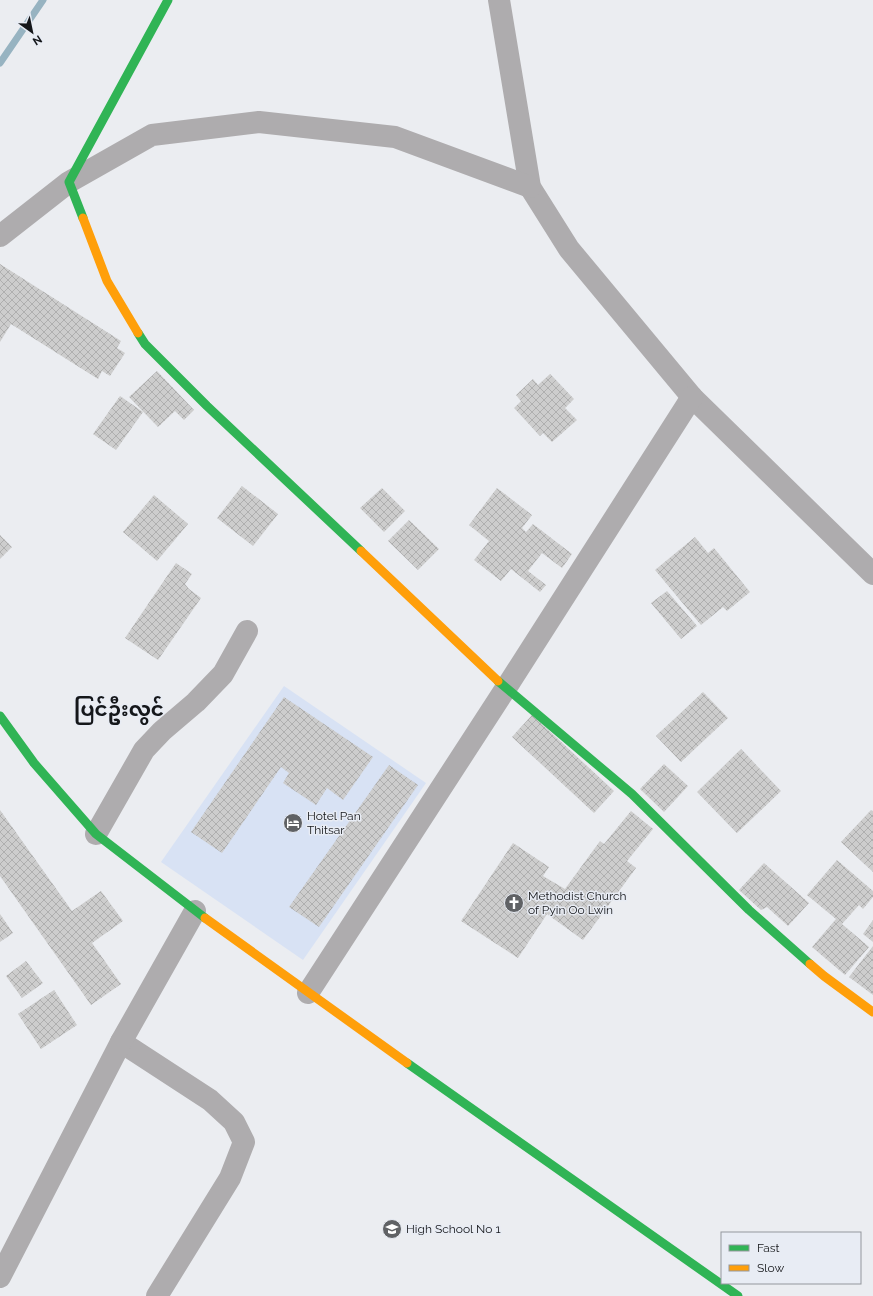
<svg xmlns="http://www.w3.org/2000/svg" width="873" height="1296" viewBox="0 0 873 1296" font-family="Raleway,'Noto Sans Myanmar',sans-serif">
  <defs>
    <pattern id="building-cross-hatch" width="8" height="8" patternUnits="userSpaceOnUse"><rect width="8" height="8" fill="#cdcdcd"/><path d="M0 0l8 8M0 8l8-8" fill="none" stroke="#afafaf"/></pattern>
  </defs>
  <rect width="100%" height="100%" fill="#ebedf1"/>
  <polygon fill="#d8e2f4" points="284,686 426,783 303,960 161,862"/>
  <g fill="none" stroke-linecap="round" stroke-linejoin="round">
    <polyline stroke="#97b3c1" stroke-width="7" points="0,63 43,0"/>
  </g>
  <g fill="url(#building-cross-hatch)">
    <polygon points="0,264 121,341 117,348 125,353 110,376 102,371 98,379 11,324 0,342"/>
    <polygon points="157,371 194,410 184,420 175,411 158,427 129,397"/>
    <polygon points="550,374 574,399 565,408 577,420 552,442 543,433 540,436 514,408 521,401 516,395 533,379 538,385"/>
    <polygon points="120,396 143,412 116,450 93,434"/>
    <polygon points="242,486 278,514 253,546 217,518"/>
    <polygon points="382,488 405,511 384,532 360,508"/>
    <polygon points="497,488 532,515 522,528 526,532 533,524 572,554 562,568 542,553 528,571 546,585 540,592 511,569 501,581 474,560 489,541 469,525"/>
    <polygon points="154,495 188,524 157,561 123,532"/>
    <polygon points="409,520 439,549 418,570 388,541"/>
    <polygon points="0,535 12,547 0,559"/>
    <polygon points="695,537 708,553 714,548 750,592 727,611 723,607 701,625 655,570"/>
    <polygon points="176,563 192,574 185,584 189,589 201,598 158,660 125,638"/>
    <polygon points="667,591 697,626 681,639 651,603"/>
    <polygon points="703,692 728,718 681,762 656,736"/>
    <polygon points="284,697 373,757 343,800 327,788 316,805 283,783 289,773 281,767 222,853 191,832"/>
    <polygon points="532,715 614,791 594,813 512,737"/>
    <polygon points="741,749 781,791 737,833 697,792"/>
    <polygon points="664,764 688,786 664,812 640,789"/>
    <polygon points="389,765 418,785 319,927 289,907"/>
    <polygon points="0,810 72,911 101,891 123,921 92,943 121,984 91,1005 0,876"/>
    <polygon points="871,810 873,811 873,872 841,842"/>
    <polygon points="631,811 653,829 627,861 636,868 583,940 547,914 518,958 461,921 513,843 549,867 543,876 565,889 600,841 604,844"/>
    <polygon points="837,860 873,891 873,897 863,909 859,905 842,924 869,947 845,975 812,947 836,919 807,895"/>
    <polygon points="764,863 809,903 788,926 767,907 761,910 739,890"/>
    <polygon points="0,914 13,933 0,942"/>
    <polygon points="873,920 873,942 863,934"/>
    <polygon points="873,946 873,995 849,977"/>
    <polygon points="26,961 43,983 22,998 6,976"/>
    <polygon points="54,990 77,1025 41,1049 18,1014"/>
  </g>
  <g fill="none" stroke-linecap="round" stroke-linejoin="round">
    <g stroke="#aeacae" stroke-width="22">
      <polyline points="499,0 530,187 569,249 692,397 873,574"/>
      <polyline points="0,236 69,182 152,135 259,122 395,137 530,187"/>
      <polyline points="96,834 144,750 162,731 196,702 223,674 247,631"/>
      <polyline points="308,993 506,688 692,397"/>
      <polyline points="121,1042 210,1100 234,1122 244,1142 230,1178 157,1296"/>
      <polyline points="0,1277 121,1042 195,911"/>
    </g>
    <g stroke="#30b455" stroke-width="9">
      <polyline points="83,218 69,182 168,0"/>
      <polyline points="138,333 145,344 207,406 361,551"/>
      <polyline points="498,681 632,794 749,910 810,964"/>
      <polyline points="0,716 34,763 96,834 205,918"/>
      <polyline points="407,1063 738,1296"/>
    </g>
    <g stroke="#ff9f0a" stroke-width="9">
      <polyline points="83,218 107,281 138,333"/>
      <polyline points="361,551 498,681"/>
      <polyline points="205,918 407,1063"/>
      <polyline points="810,964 824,976 873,1012"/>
    </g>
  </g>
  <defs>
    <g id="hotel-disc" transform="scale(1)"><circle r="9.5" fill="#606265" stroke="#e8ecf4"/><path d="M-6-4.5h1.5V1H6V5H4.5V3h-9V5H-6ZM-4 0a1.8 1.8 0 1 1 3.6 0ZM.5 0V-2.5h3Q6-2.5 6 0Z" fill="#fff"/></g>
    <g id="church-disc" transform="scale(1)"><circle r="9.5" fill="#606265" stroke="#e8ecf4"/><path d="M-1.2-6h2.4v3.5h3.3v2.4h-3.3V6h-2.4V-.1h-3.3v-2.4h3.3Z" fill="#fff"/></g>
    <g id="school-disc" transform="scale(1)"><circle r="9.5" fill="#606265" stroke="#e8ecf4"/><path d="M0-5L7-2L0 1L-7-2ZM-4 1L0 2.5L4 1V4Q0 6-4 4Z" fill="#fff"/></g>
  </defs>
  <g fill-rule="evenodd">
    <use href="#hotel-disc" x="293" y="823"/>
    <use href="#church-disc" x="514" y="903"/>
    <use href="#school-disc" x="392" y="1229"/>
  </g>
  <g text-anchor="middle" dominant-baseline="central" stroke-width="3" stroke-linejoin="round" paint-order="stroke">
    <g font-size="12" fill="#15171a" stroke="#e8ecf4" text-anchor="start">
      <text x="307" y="816">Hotel Pan<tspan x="307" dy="14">Thitsar</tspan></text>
      <text x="528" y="896">Methodist Church<tspan x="528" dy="14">of Pyin Oo Lwin</tspan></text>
      <text x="406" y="1229">High School No 1</text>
    </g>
    <g font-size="20" font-weight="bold" fill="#15171a" stroke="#e8ecf4">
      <text x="119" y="709">ပြင်ဦးလွင်</text>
    </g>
  </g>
  <rect x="721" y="1232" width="140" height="52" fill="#e8ecf4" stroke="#94979d"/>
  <rect x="729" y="1245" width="20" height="6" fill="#30b455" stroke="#94979d"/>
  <text x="757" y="1252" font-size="12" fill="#15171a">Fast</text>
  <rect x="729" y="1265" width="20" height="6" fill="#ff9f0a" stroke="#94979d"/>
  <text x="757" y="1272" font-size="12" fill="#15171a">Slow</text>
  <g transform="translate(32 32) rotate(147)" stroke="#e8ecf4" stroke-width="3" paint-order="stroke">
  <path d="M0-3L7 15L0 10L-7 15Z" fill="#15171a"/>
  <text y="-6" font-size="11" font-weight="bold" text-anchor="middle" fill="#15171a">N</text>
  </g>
</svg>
